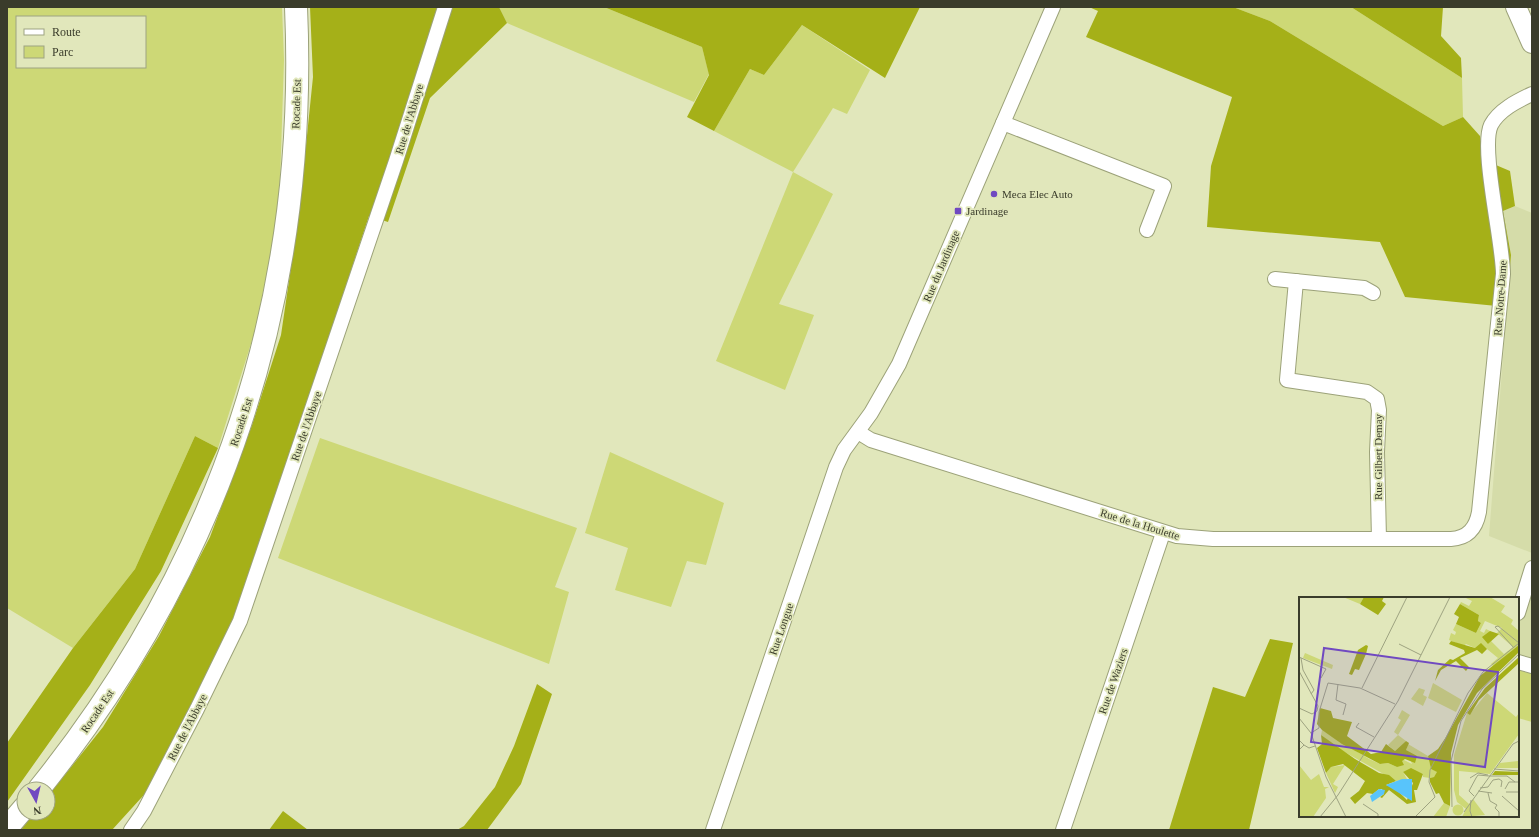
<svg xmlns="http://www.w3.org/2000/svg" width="1539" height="837" viewBox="0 0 1539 837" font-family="'Times New Roman',serif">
  <rect width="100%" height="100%" fill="#e1e7bb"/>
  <g fill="#d5dca9">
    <polygon points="1515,206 1532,213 1532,553 1489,536 1511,255 1503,211"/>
    <polygon points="1532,559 1532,674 1518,670 1518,613"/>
  </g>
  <g fill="#cdd876" fill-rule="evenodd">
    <path d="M7 7H282L284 60 279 214 255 331 218 448 195 436 135 569 73 648 7 608ZM17 17H145V67H17Z"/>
    <polygon points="499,7 604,7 702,47 709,74 694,102 507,23"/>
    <polygon points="1233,7 1351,7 1462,78 1463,117 1443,126 1270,21"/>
    <polygon points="802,25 870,70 847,114 833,108 793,172 833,194 779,304 814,315 785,390 716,361 793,172 714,131 750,69 764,75"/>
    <polygon points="320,438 577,528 555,587 569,592 549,664 278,558"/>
    <polygon points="610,452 724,503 706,565 687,561 671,607 615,590 628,548 585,533"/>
    <polygon points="1518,670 1532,674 1532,722 1518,718"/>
  </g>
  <g fill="#a5b018">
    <polygon points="310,7 499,7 507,23 430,98 388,222 369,216 240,605 152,786 112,830 21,830 34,813 48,813 48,796 103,727 159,636 210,537 252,425 281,335 299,213 313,77"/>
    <polygon points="604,7 920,7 885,78 802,25 764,75 750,69 714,131 687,117 709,75 702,47"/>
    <polygon points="1089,7 1233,7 1270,21 1443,126 1463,117 1480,136 1484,160 1510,171 1515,206 1503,211 1511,255 1507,307 1405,297 1380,242 1207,227 1211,166 1232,97 1086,37 1098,11"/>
    <polygon points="1351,7 1443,7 1441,36 1461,58 1462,78"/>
    <polygon points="195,436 218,448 161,571 90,685 7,802 7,743 73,648 135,569"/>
    <polygon points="1270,639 1293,643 1249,830 1169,830 1213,687 1245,697"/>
    <polygon points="537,684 552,694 521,784 487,830 457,830 464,826 495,787 514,746"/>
    <polygon points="283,811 308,830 269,830"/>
  </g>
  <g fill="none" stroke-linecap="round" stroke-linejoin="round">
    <g stroke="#9ca279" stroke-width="16">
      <g id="street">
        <polyline points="1003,123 1164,186 1147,230"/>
        <polyline points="1275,279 1364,288 1373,293"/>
        <polyline points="1296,281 1287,380 1367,392 1377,399 1379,410 1377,452 1379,539"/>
        <path d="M858 432 871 440 1177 536 1213 539H1451C1468 538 1476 528 1479 512L1503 274C1503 242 1480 148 1491 125 1499 110 1517 101 1532 94"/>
        <polyline points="1518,613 1532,568"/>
        <polyline points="1518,662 1532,666"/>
        <polyline points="131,830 144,811 197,709 240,621 396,161 445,7"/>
        <polyline points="713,830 836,467 844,450 871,413 899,364 1053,7"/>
        <polyline points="1063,830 1163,533"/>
      </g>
    </g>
    <g stroke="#9ca279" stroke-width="22">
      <polyline id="secondary" points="1516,7 1532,43"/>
    </g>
    <g stroke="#9ca279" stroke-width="24">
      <g id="primary">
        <path d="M39 789C221 563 309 297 296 7"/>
        <polyline points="7,828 24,808"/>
      </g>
    </g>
    <use href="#street" stroke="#fff" stroke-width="14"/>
    <use href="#secondary" stroke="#fff" stroke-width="20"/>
    <use href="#primary" stroke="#fff" stroke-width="22"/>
  </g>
  <g fill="#7049c1" stroke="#e1e7bb" stroke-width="1.5">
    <circle cx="994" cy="194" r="4"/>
    <rect x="954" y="207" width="8" height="8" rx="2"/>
  </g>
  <g text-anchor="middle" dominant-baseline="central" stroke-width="3.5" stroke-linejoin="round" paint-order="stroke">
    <g font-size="11" fill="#3a3c2b" stroke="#e1e7bb">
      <text transform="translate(296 104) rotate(-88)">Rocade Est</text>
      <text transform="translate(409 119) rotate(-73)">Rue de l'Abbaye</text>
      <text transform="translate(941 266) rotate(-67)">Rue du Jardinage</text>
      <text transform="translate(1500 298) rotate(-86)">Rue Notre-Dame</text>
      <text transform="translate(241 422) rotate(-72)">Rocade Est</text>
      <text transform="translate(306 426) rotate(-71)">Rue de l'Abbaye</text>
      <text transform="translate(1378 457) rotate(-90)">Rue Gilbert Demay</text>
      <text transform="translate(1140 524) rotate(17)">Rue de la Houlette</text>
      <text transform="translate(781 629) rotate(-71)">Rue Longue</text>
      <text transform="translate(1113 681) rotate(-71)">Rue de Waziers</text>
      <text transform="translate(97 711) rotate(-56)">Rocade Est</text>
      <text transform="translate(187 727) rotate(-63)">Rue de l'Abbaye</text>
    </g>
    <g font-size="11" fill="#3a3c2b" stroke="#e1e7bb" text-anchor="start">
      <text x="1002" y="194">Meca Elec Auto</text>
      <text x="966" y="211">Jardinage</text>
    </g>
  </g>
  <g transform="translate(1299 597)">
    <rect width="220" height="220" fill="#e1e7bb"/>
    <path d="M44 0H65L61 7ZM165 0H191L206 9 202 15 214 23 212 27 220 34V48L194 69 192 67 199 61 188 52 176 51 167 47 165 49 150 43 152 36 156 38 157 35 154 33 157 27 177 36 182 26 179 24 180 18 161 7 162 5 170 9 173 4ZM186 24 203 31 198 36 214 50 205 57 192 44 189 47 188 39 191 34 187 32 185 36 181 34ZM6 56 34 68 33 72 4 61ZM134 86 163 103 157 115 129 101ZM120 91 126 93 124 98 128 100 124 109 112 102ZM188 96 217 120 220 116V137L191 177 160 174V198L170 207 174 202 186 218 163 220 167 212 158 205 155 193V158L168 116 171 117ZM103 113 111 118 99 138 107 144 96 154 89 148 99 138 95 135 102 123 99 121ZM23 133 70 162 81 167 89 166 98 170 103 162 113 167 107 153 109 147 129 159 132 172 139 175 135 180 131 181 124 180V177L116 174 104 175 108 182 97 184 35 149 22 138ZM219 164 220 171H197L201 166ZM0 168 12 183 20 177 25 190H30L26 192 27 201 14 220H0ZM46 168 34 187 39 190 36 196 27 176 32 170ZM145 206 151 209 147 220H134ZM153.5 213a5.5 5.5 0 1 1 11 0a5.5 5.5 0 1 1-11 0Z" fill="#cdd876" fill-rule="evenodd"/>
    <path d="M65 0H85L83 4 87 7 79 18 61 7ZM161 7 180 18 179 24 182 26 177 36 157 27 160 20 155 17ZM191 34 200 37 189 47 183 40ZM152 44 176 51 182 46 188 52 183 57 178 53 161 61 170 70 167 74 157 64 142 73 136 84 139 73 151 62 154 63 166 56 165 53 150 47ZM67 48 69 49 67 57 60 73 56 72 53 78 50 77 59 53ZM220 48V55L178 96 159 128 152 156 151 209 145 206 140 196 137 197 131 185V181L135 180 138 175 132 172 129 159 139 152 147 140 181 79ZM220 60V66L180 103 171 118 168 116 186 91ZM21 111 32 114 34 121 53 125 48 139 72 157 82 155 87 147 96 154 107 144 110 146 107 153 118 159 116 166 106 162 103 164 105 168 98 170 89 166 81 167 43 147 23 133 18 127ZM22 138 56 162 80 176 90 178 97 184 87 188 97 192 108 203 114 186 104 175 112 171 124 177 118 193H115L117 205 108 207 90 193 83 201 81 200 85 197 83 192H80L74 197 68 196 56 207 51 201 60 194 66 184 44 167 32 170 27 176 18 151 23 147ZM196 174 220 175V178H193Z" fill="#a5b018"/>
    <path d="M103 182H113V204L87 188ZM80 192 86 193 85 197 73 205 71 199Z" fill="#58c4fb"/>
    <path fill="none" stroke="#9ea381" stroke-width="1" d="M100 47 122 58M215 51 196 30 199 29 220 46M0 60 27 72 22 81M2 61 4 73 15 93 12 97M0 74 19 109 18 114 13 117 0 111M39 87 37 103 47 107 44 118M63 91 108 0M0 121 12 136 27 180 47 220M60 126 57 130 75 140M12 136 20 131V115L29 86 61 91 96 107M0 143 5 148 0 153M5 148 10 151 16 149M195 172 220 174M190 179H208L216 185M171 181 179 176 189 178M181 191 189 190 194 183 200 182 203 184 202 190M206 192 210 185H220M179 194 193 196M207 195H220M189 196 191 204 198 208 196 211 200 215V220M175 199 170 194 177 181 179 178 190 179M203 199 220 214M172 203 171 214 173 220M64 207 79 217V220M153 210 152 164 162 124 183 92 220 57M165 215 214 147 220 144M21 220 39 198 99 104 151 0M116 220 136 200 130 185 131 173 169 96 184 75 220 46"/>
    <path fill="#7049c1" fill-opacity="0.15" stroke="#7049c1" stroke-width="2" d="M25 51 199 75 186 170 12 145Z"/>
    <rect width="220" height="220" fill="none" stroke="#3a3c2b" stroke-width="2"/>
  </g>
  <rect width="1539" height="837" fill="none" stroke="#3a3c2b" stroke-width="16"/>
  <rect x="16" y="16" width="130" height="52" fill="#e1e7bb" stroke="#9ea381"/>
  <rect x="24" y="29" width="20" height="6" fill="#ffffff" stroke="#9ea381"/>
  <text x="52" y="36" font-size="12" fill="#3a3c2b">Route</text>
  <rect x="24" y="46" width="20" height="12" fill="#cdd876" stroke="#9ea381"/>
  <text x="52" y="56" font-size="12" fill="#3a3c2b">Parc</text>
  <g transform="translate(36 801) rotate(172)"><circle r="19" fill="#e1e7bb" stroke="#9ea381"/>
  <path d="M0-3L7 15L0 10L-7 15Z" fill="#7049c1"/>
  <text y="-6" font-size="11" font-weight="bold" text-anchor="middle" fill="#3a3c2b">N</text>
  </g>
</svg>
